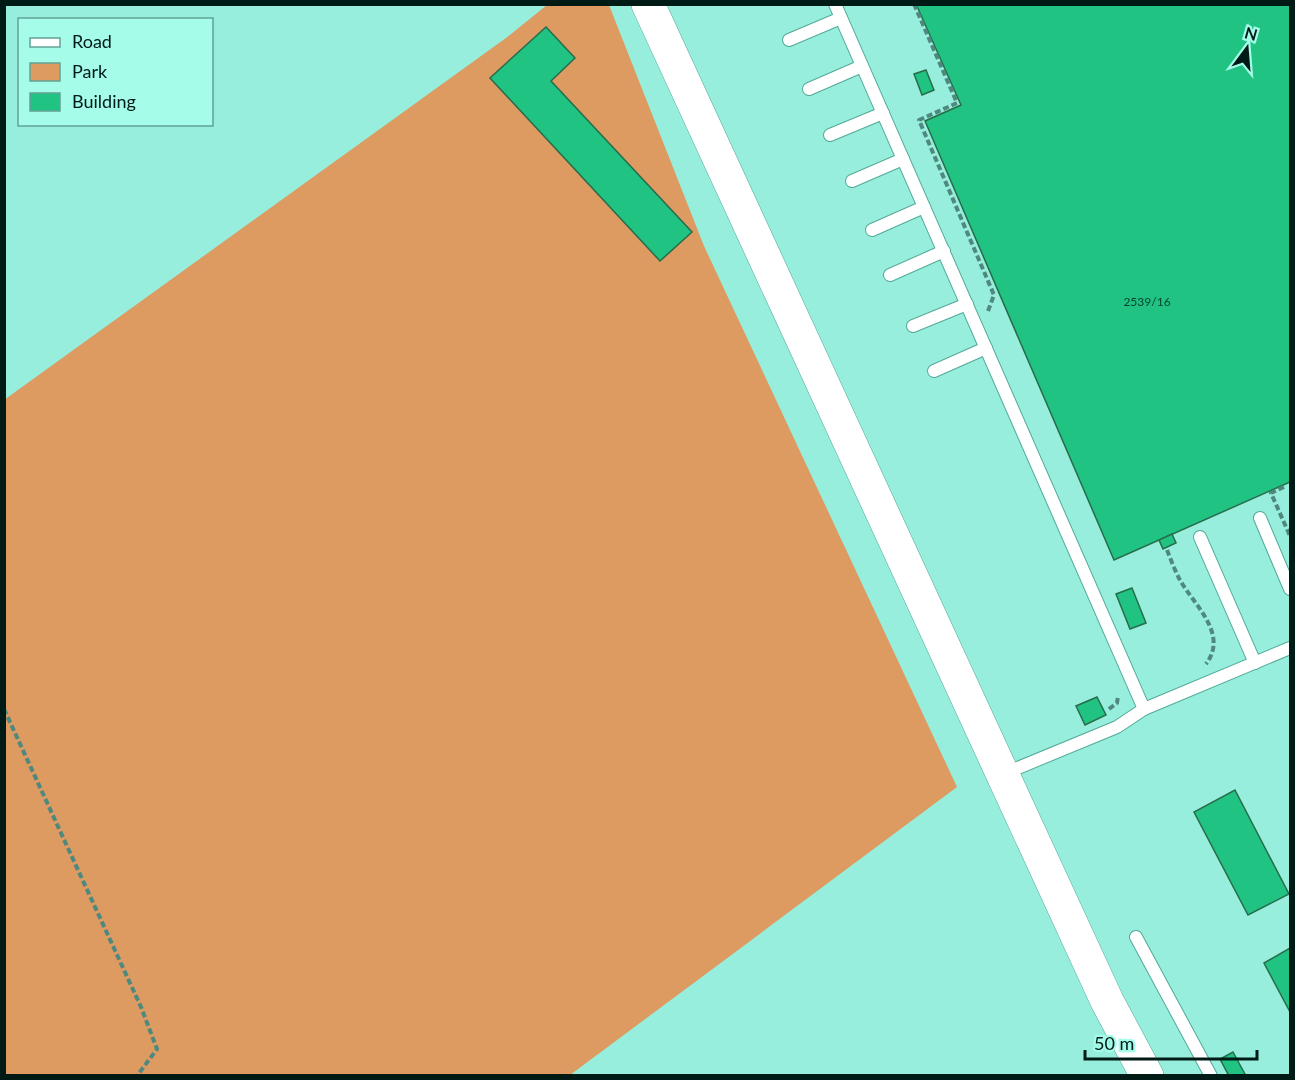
<svg xmlns="http://www.w3.org/2000/svg" width="1295" height="1080" viewBox="0 0 1295 1080" font-family="Lato,sans-serif">
  <rect width="100%" height="100%" fill="#97eedc"/>
  <polygon fill="#dd9a61" points="547,5 609,5 704,246 957,787 570,1075 5,1075 4,400 506,38"/>
  <g fill="#20c382" stroke="#276c4b" stroke-width="1.5">
    <polygon points="916,4 1290,4 1290,482 1114,560 925,121 961,105"/>
    <polygon points="546,27 575,58 551,81 692,232 660,261 490,78"/>
    <polygon points="926,70 934,90 922,95 914,74"/>
    <polygon points="1172,534 1176,543 1163,549 1159,540"/>
    <polygon points="1132,588 1146,623 1130,629 1116,594"/>
    <polygon points="1097,697 1106,715 1085,725 1076,706"/>
    <polygon points="1235,790 1289,894 1248,915 1194,812"/>
    <polygon points="1290,948 1290,1012 1264,963"/>
    <polygon points="1233,1052 1246,1076 1229,1076 1220,1059"/>
  </g>
  <g fill="none" stroke-linecap="round" stroke-linejoin="round">
    <g stroke="#52a998" stroke-width="14">
      <g id="service">
        <polyline points="835,4 1144,709"/>
        <polyline points="789,40 841,18"/>
        <polyline points="809,89 862,66"/>
        <polyline points="830,135 883,113"/>
        <polyline points="852,181 903,159"/>
        <polyline points="872,230 924,207"/>
        <polyline points="890,275 944,251"/>
        <polyline points="913,326 967,304"/>
        <polyline points="934,371 986,348"/>
        <polyline points="1260,518 1290,589"/>
        <polyline points="1200,537 1255,663"/>
        <polyline points="1003,774 1117,727 1144,709 1290,648"/>
        <polyline points="1136,937 1211,1076"/>
      </g>
    </g>
    <g stroke="#52a998" stroke-width="34">
      <polyline id="primary" points="648,4 1107,1001 1147,1076"/>
    </g>
    <g stroke="#4f897e" stroke-width="4" stroke-dasharray="6 3" stroke-linecap="butt">
      <polyline points="914,4 957,103 919,120 994,295 988,311"/>
      <polyline points="1284,487 1271,493 1290,536"/>
      <path d="M1167 550C1171 560 1175 571 1180 580 1194 605 1229 634 1206 664"/>
      <polyline points="4,709 141,1007 157,1049 137,1076"/>
      <polyline points="1109,709 1117,703 1118,696"/>
    </g>
    <use href="#service" stroke="#fff" stroke-width="12"/>
    <use href="#primary" stroke="#fff" stroke-width="33"/>
  </g>
  <g text-anchor="middle" dominant-baseline="central" stroke-width="4.5" stroke-linejoin="round" paint-order="stroke">
    <g font-size="12" fill="#084431">
      <text x="1147" y="301">2539/16</text>
    </g>
  </g>
  <rect width="1295" height="1080" fill="none" stroke="#001a16" stroke-width="12"/>
  <rect x="18" y="18" width="195" height="108" fill="#a4fce9" stroke="#62a295" stroke-width="1.5"/>
  <rect x="30" y="38" width="30" height="9" fill="#ffffff" stroke="#62a295" stroke-width="1.5"/>
  <text x="72" y="48" font-size="18" fill="#001a16">Road</text>
  <rect x="30" y="63" width="30" height="18" fill="#dd9a61" stroke="#62a295" stroke-width="1.5"/>
  <text x="72" y="78" font-size="18" fill="#001a16">Park</text>
  <rect x="30" y="93" width="30" height="18" fill="#20c382" stroke="#62a295" stroke-width="1.5"/>
  <text x="72" y="108" font-size="18" fill="#001a16">Building</text>
  <g transform="translate(1247 48) rotate(16)" stroke="#a4fce9" stroke-width="4.5" paint-order="stroke">
  <path d="M0-4.5L10 22L0 15L-10 22Z" fill="#001a16"/>
  <text y="-9" font-size="16" font-weight="bold" text-anchor="middle" fill="#001a16">N</text>
  </g>
  <path d="M1085 1050v9h172v-9" fill="none" stroke="#001a16" stroke-width="3"/>
  <text x="1094" y="1050" font-size="18" fill="#001a16" stroke="#a4fce9" stroke-width="4.5" paint-order="stroke">50 m</text>
</svg>
